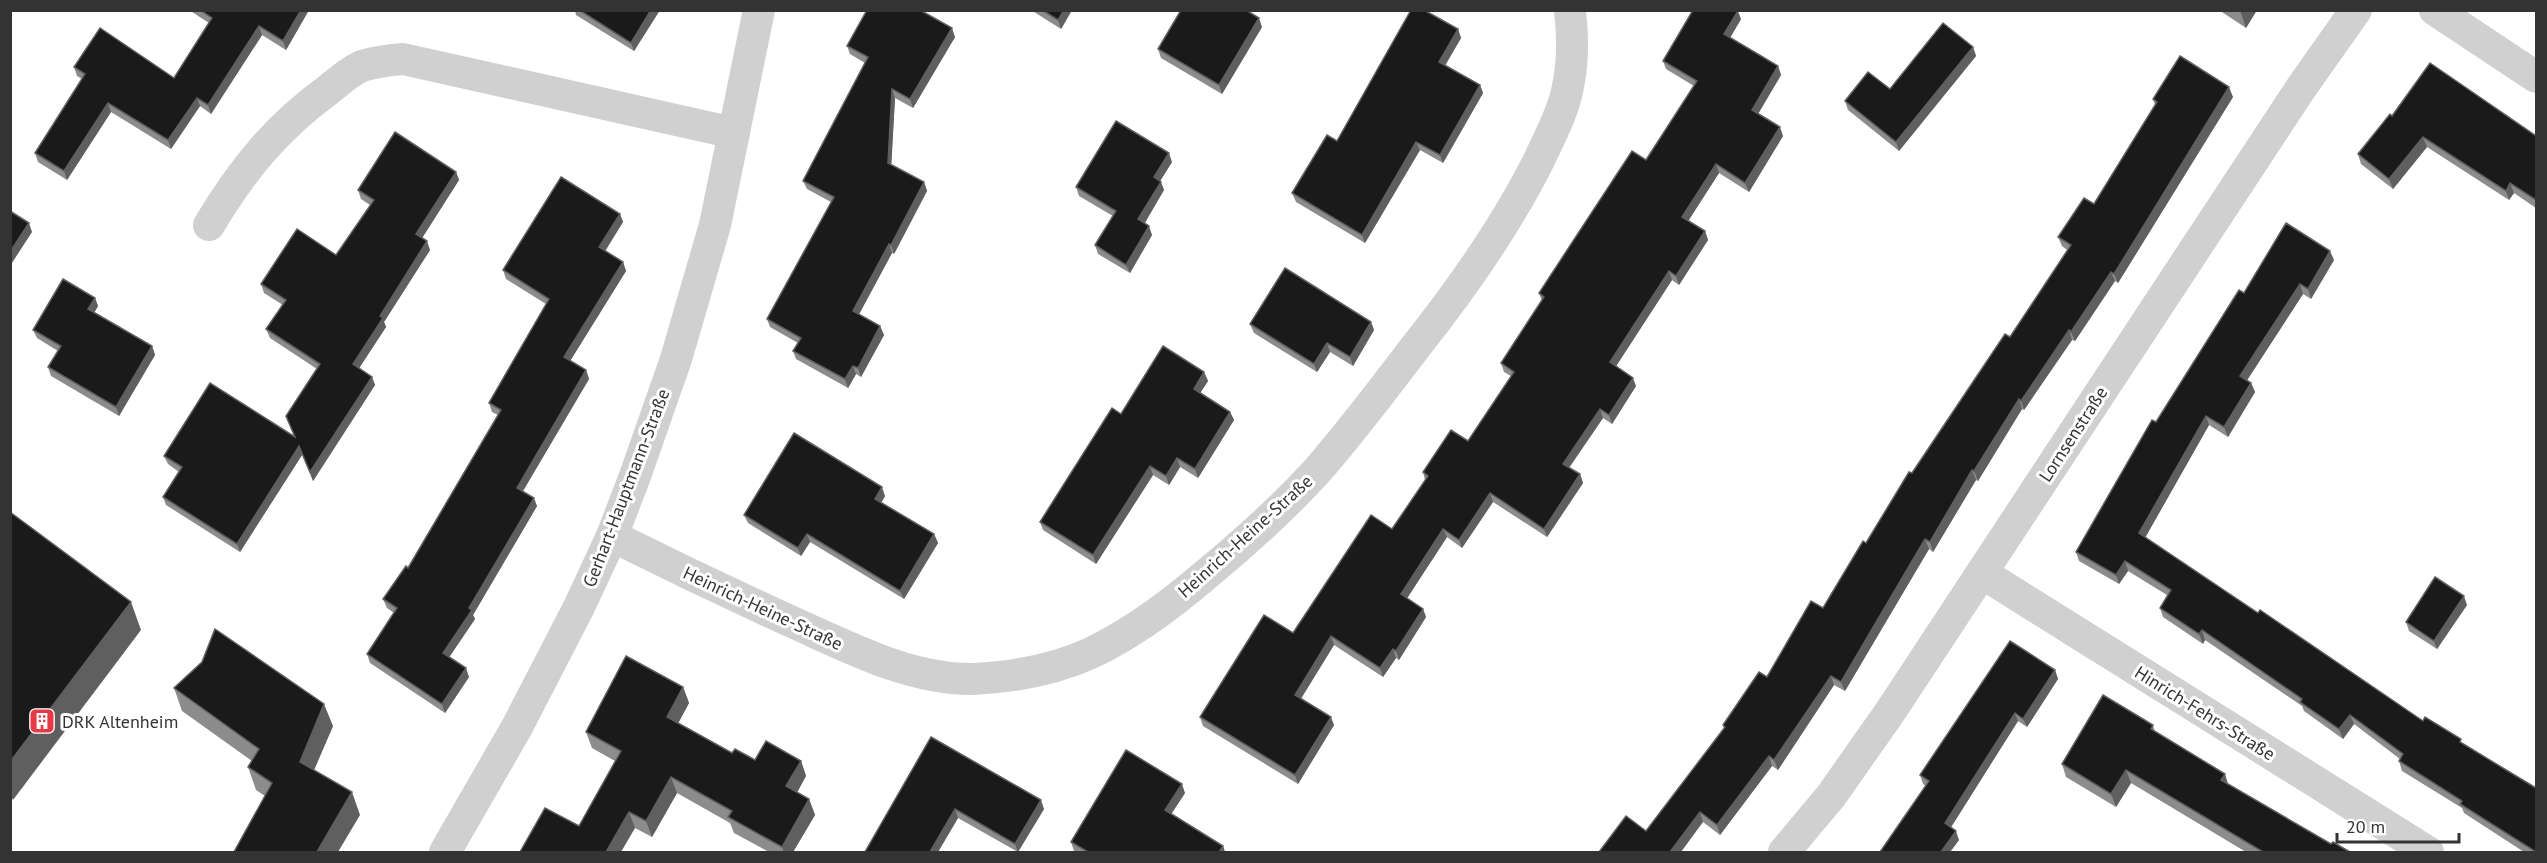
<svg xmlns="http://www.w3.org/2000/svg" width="2547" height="863" viewBox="0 0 2547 863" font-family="'PT Sans',sans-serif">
  <rect width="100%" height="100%" fill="#fff"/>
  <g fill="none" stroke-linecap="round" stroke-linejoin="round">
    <g stroke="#d0d0d0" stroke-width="32">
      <polyline points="2435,10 2536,77"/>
      <path d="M209 225C242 170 276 128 328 90 338 82 350 71 362 66 375 62 390 60 403 59L734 133"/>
      <path d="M612 536C674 567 737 597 801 626 854 650 913 680 973 679 1014 677 1054 670 1091 653 1131 634 1169 606 1203 577 1242 545 1281 510 1316 472 1352 431 1384 388 1417 345 1463 287 1506 226 1539 160 1549 138 1562 115 1567 91 1573 66 1573 36 1570 10"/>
      <polyline points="1982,573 2428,852"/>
      <polyline points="445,852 517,727 579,607 612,536 635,476 676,359 715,225 759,10"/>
      <polyline points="1784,852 1831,796 1890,712 2301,88 2356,10"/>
    </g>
  </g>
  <g fill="#8c8c8c">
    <polygon points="189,10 309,10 286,50 262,35 211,114 200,106 171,149 111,112 67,180 38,162 35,153 82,79 77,76 74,67 174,78 209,23"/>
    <polygon points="575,10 660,10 634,51 576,15"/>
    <polygon points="1031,10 1072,10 1061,29"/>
    <polygon points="2219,10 2257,10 2246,28"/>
    <polygon points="1741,19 1730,38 1778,66 1781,75 1758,114 1783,136 1749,192 1719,173 1688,221 1705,231 1708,240 1679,285 1672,280 1616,366 1636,386 1612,424 1603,418 1569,468 1580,474 1583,483 1547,537 1493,502 1462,548 1447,537 1407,598 1423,609 1426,617 1399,660 1396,658 1383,677 1334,645 1301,699 1334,725 1298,784 1203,726 1200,717 1293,633 1392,529 1425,480 1423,472 1468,441 1511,376 1504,372 1501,363 1542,301 1539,293 1646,160 1694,86 1666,69 1663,61"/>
    <polygon points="1262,27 1222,94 1161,58 1158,49"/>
    <polygon points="1458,29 1461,38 1445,65 1480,85 1483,93 1443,163 1420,150 1365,243 1296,202 1292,193 1337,141"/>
    <polygon points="955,37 913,108 895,98 891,165 924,182 927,191 894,254 892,253 859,314 880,326 884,335 861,377 856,374 848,388 796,359 793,351 798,343 770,327 767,319 831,202 807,189 803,181 865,63 850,54 847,46"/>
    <polygon points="1973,47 1976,56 1899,151 1848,110 1845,101 1890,89"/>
    <polygon points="2233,97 2118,283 2115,281 2075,341 2072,340 2024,410 2022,409 1978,481 1976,480 1933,552 1929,549 1845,691 1834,685 1778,770 1772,766 1720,835 1703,822 1646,831 1724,729 1723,725 1767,677 1823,608 1912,473 2010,337 2067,250 2062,246 2058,237 2094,204 2155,105 2153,99"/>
    <polygon points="2392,116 2536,136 2536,208 2514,193 2509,200 2427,147 2393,189 2361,164 2358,154"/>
    <polygon points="1172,162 1160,181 1164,190 1144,223 1152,235 1130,273 1098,254 1095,245 1113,216 1079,196 1076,187"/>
    <polygon points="456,172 459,180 422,238 430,250 384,322 386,327 359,368 372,377 375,385 313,481 302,455 240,552 166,505 163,497 179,472 168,464 164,456 294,437 317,369 270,338 266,329 283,305 264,293 261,284 336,255 370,205 361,199 358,190"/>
    <polygon points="620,214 623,222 605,251 623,262 626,271 570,361 586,370 589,379 523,491 537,506 473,615 475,619 449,657 469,677 445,713 370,663 367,654 394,613 387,608 383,599 408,568 498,415 492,412 489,403 546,304 506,279 503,270"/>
    <polygon points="2334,260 2311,299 2303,294 2247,380 2251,383 2255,392 2228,437 2209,425 2145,538 2423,721 2463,744 2536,852 2524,852 2464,813 2462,808 2402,771 2399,761 2400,759 2354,724 2343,739 2304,711 2302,706 2205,640 2203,644 2163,617 2160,608 2167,595 2128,571 2119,584 2079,561 2076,552 2156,422 2244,293"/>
    <polygon points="95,298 98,306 94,313 152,346 155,355 119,416 51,376 48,367 58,351 37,338 33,330"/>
    <polygon points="1371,322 1374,330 1353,366 1330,352 1317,372 1254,333 1250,324"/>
    <polygon points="1204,372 1208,381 1200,393 1230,412 1234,420 1198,478 1180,467 1169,485 1153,475 1096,564 1043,530 1040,522 1121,414"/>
    <polygon points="885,496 881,503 934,534 938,543 904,599 810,542 801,556 748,523 744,515"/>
    <polygon points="2467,605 2437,649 2409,631 2406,622"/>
    <polygon points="2055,670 2058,679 2027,727 2018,721 1951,827 1959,840 1950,852 1926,786 1923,784 1920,775"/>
    <polygon points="683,687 689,703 678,723 732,753 755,760 801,761 806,776 797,792 809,799 815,815 793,852 769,852 734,833 730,823 677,793 652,837 635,828 579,826 615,761 592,748 586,732"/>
    <polygon points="174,688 333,726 314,770 360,815 265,796 256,790 248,767 252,761 182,711"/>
    <polygon points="2153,725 2155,732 2228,784 2331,844 2350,852 2246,852 2131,783 2116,807 2066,777 2062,764"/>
    <polygon points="931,737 1044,809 1018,852 958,818 938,852 865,852"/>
    <polygon points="1185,793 1171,814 1223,846 1225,852 1077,852 1074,851 1071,842"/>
  </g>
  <g fill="#5f5f5f">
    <polygon points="301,10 309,10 286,50 283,41"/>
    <polygon points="651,10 660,10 634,51 631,43"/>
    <polygon points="1064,10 1072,10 1061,29 1058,20"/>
    <polygon points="2240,10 2257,10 2246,28"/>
    <polygon points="1738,11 1741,19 1727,43 1724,34"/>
    <polygon points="1259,18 1262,27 1222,94 1219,85"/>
    <polygon points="259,26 262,35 211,114 208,105"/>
    <polygon points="952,28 955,37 913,108 910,99"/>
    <polygon points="1458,29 1461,38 1442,71 1439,62"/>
    <polygon points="1973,47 1976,56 1899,151 1896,142"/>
    <polygon points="1778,66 1781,75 1755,119 1752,110"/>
    <polygon points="1480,85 1483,93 1443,163 1440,155"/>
    <polygon points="2229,87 2233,97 2118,283 2114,274"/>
    <polygon points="892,89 895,98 891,171 888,163"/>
    <polygon points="197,98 200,106 171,149 168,140"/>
    <polygon points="108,103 111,112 67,180 64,171"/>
    <polygon points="1780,127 1783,136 1749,192 1745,183"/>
    <polygon points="2423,137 2427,147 2393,189 2389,179"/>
    <polygon points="1416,142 1420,150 1365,243 1362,235"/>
    <polygon points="1169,153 1172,162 1157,186 1154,177"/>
    <polygon points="1716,164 1719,173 1685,226 1682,217"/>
    <polygon points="456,172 459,180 419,243 416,234"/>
    <polygon points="924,182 927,191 894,254 891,245"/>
    <polygon points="1161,182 1164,190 1142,228 1138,219"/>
    <polygon points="2510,183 2514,193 2509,200 2506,191"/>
    <polygon points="620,214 623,222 602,256 599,247"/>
    <polygon points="29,223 32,232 10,266 10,252"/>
    <polygon points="1149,226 1152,235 1130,273 1126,265"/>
    <polygon points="1705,231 1708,240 1679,285 1676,276"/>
    <polygon points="427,241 430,250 384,322 386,327 356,373 353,364 380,316"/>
    <polygon points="889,244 892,253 856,320 853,311"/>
    <polygon points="2330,251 2334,260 2311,299 2308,289"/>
    <polygon points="623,262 626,271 567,366 564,357"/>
    <polygon points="1669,271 1672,280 1613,371 1610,362"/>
    <polygon points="2111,272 2115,281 2075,341 2071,332"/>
    <polygon points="2300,284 2303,294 2244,385 2240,376"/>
    <polygon points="95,298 98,306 91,318 88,309"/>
    <polygon points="1371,322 1374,330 1353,366 1350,357"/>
    <polygon points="880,326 884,335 861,377 858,368"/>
    <polygon points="2069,330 2072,340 2024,410 2021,401"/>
    <polygon points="1327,343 1330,352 1317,372 1314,364"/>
    <polygon points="152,346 155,355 119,416 116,407"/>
    <polygon points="853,366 856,374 848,388 845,379"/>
    <polygon points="586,370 589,379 520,496 517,488"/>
    <polygon points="1204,372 1208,381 1197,398 1194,389"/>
    <polygon points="372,377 375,385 313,481 310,472"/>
    <polygon points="1633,378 1636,386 1612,424 1609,415"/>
    <polygon points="2251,383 2255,392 2228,437 2224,427"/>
    <polygon points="2019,399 2022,409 1978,481 1974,471"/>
    <polygon points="1600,409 1603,418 1566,472 1563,464"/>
    <polygon points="1230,412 1234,420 1198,478 1195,469"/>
    <polygon points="2206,416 2209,425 2142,543 2139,533"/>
    <polygon points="299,446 302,455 240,552 237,544"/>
    <polygon points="1177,458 1180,467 1169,485 1166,476"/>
    <polygon points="1150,466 1153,475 1096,564 1093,555"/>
    <polygon points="1972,470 1976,480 1933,552 1930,542"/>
    <polygon points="1580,474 1583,483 1547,537 1544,529"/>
    <polygon points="882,487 885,496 878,508 875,499"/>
    <polygon points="1490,493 1493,502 1462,548 1459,540"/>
    <polygon points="534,498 537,506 473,615 475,619 446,662 443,653"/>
    <polygon points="1443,529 1447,537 1404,603 1401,594"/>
    <polygon points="807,534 810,542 801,556 798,548"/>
    <polygon points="934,534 938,543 904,599 900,591"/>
    <polygon points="1925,539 1929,549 1845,691 1841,682"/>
    <polygon points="2125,561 2128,571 2119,584 2116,575"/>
    <polygon points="2464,596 2467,605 2437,649 2434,641"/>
    <polygon points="131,602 141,630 13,800 10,794 10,762"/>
    <polygon points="1423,609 1426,617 1399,660 1396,651"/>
    <polygon points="2202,630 2205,640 2203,644 2199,634"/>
    <polygon points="1331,636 1334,645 1298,703 1295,695"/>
    <polygon points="1393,649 1396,658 1383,677 1380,668"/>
    <polygon points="466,668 469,677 445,713 442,704"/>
    <polygon points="2055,670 2058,679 2027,727 2023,719"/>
    <polygon points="1831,676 1834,685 1778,770 1774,760"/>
    <polygon points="683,687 689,703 673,733 667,717"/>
    <polygon points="324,704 333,726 308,784 300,762"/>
    <polygon points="2015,713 2018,721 1948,832 1945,823"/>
    <polygon points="2350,715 2354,724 2343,739 2339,729"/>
    <polygon points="1331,717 1334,725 1298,784 1295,775"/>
    <polygon points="1769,756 1772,766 1720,835 1717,825"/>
    <polygon points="801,761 806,776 792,802 786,786"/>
    <polygon points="2126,770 2131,783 2116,807 2111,794"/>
    <polygon points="2225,774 2229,787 2221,780"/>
    <polygon points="671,777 677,793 652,837 646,821"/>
    <polygon points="1182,784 1185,793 1168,819 1165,810"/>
    <polygon points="352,792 360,815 338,852 317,852"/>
    <polygon points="809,799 815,815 793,852 784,852 782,847"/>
    <polygon points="1041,800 1044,809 1018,852 1015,844"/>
    <polygon points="955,809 958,818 938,852 930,852"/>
    <polygon points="629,812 635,828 621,852 606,852"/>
    <polygon points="1700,812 1703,822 1681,852 1670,852"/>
    <polygon points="1956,831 1959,840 1950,852 1941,852"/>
    <polygon points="1223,846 1225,852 1219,852"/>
  </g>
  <g fill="#1a1a1a" stroke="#5f5f5f" stroke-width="1.5">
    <polygon points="200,10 301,10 283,41 259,26 208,105 197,98 168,140 108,103 64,171 35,153 85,74 74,67 100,28 174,78 212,18"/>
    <polygon points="579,10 651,10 631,43"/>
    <polygon points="867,10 920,10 952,28 910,99 892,89 888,163 924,182 891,245 889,244 853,311 880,326 858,368 853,366 845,379 793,351 801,338 767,319 834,197 803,181 868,57 847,46"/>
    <polygon points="1042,10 1064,10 1058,20"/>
    <polygon points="1181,10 1246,10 1259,18 1219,85 1158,49"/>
    <polygon points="1411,10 1424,10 1458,29 1439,62 1480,85 1440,155 1416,142 1362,235 1292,193 1327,135 1337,141"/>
    <polygon points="1693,10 1738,11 1724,34 1778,66 1752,110 1780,127 1745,183 1716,164 1682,217 1705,231 1676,276 1669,271 1610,362 1633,378 1609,415 1600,409 1563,464 1580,474 1544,529 1490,493 1459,540 1443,529 1401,594 1423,609 1396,651 1393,649 1380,668 1331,636 1295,695 1331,717 1295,775 1200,717 1264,615 1293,633 1371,515 1392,529 1428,476 1423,472 1451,430 1468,441 1514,372 1501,363 1544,297 1539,293 1632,151 1646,160 1697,81 1663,61"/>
    <polygon points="1943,23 1973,47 1896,142 1845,101 1868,72 1890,89"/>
    <polygon points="2180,56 2229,87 2114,274 2111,272 2071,332 2069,330 2021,401 2019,399 1974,471 1972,470 1930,542 1925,539 1841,682 1831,676 1774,760 1769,756 1717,825 1700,812 1670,852 1599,852 1626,816 1646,831 1725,727 1723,725 1759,672 1767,677 1811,601 1823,608 1863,541 1866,543 1909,472 1912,473 2005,334 2010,337 2071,245 2058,237 2084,198 2094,204 2157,102 2153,99"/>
    <polygon points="2430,63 2536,136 2536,200 2510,183 2506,191 2423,137 2389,179 2358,154 2390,114 2392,116"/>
    <polygon points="1116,121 1169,153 1154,177 1161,182 1138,219 1149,226 1126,265 1095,245 1116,211 1076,187"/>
    <polygon points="395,132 456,172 416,234 427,241 380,316 383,318 353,364 372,377 310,472 299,446 237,544 163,497 182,467 164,456 210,383 295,437 286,416 320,364 266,329 286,300 261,284 297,229 336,255 374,200 358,190"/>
    <polygon points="561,177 620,214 599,247 623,262 564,357 586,370 517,488 534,498 469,608 472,610 443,653 466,668 442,704 367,654 397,608 383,599 406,566 408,568 501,410 489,403 549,299 503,270"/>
    <polygon points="10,211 29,223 10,252"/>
    <polygon points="2286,223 2330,251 2308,289 2300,284 2240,376 2251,383 2224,427 2206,416 2139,533 2258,613 2260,610 2423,721 2425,717 2461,739 2460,742 2536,788 2536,852 2460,804 2462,801 2399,761 2403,754 2350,715 2339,729 2300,702 2302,699 2202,630 2199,634 2160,608 2171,590 2125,561 2116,575 2076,552 2152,420 2156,422 2239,290 2244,293"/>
    <polygon points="1285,268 1371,322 1350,357 1327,343 1314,364 1250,324"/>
    <polygon points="63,279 95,298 88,309 152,346 116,407 48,367 61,346 33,330"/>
    <polygon points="1163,346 1204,372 1194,389 1230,412 1195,469 1177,458 1166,476 1150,466 1093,555 1040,522 1112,408 1121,414"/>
    <polygon points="794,433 882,487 875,499 934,534 900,591 807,534 798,548 744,515"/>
    <polygon points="10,512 131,602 10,762"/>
    <polygon points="2435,577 2464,596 2434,641 2406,622"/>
    <polygon points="215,629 324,704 300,762 352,792 317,852 234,852 272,783 248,767 259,749 174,688 202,662"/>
    <polygon points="2010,641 2055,670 2023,719 2015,713 1945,823 1956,831 1941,852 1880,852 1929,781 1920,775"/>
    <polygon points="626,656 683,687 667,717 732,753 735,749 755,760 766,741 801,761 786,786 809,799 782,847 728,817 732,811 671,777 646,821 629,812 606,852 520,852 545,808 579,826 621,751 586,732"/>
    <polygon points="2103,695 2153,725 2151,729 2225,774 2221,780 2331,844 2333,842 2350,852 2263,852 2126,770 2111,794 2062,764"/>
    <polygon points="931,737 1041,800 1015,844 955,809 930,852 865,852"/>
    <polygon points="1126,750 1182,784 1165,810 1223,846 1219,852 1088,852 1071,842"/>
  </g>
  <defs>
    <g id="building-square" transform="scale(1.35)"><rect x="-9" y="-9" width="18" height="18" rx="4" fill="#e63946" stroke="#fff"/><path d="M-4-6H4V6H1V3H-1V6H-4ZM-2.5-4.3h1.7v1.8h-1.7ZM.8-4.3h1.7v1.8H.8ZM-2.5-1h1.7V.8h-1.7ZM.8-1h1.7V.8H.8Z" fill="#fff"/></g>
  </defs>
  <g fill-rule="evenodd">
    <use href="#building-square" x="42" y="721"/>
  </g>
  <g text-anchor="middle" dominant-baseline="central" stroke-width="6" stroke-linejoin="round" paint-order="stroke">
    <g font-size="18" fill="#333" stroke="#fff">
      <text transform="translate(2073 434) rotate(-57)">Lornsenstraße</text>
      <text transform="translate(626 488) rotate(-69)">Gerhart-Hauptmann-Straße</text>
      <text transform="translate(1245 536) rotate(-42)">Heinrich-Heine-Straße</text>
      <text transform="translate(763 608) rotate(25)">Heinrich-Heine-Straße</text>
      <text transform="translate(2205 713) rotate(32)">Hinrich-Fehrs-Straße</text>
    </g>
    <g font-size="18" fill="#333" stroke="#fff" text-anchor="start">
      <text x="62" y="721">DRK Altenheim</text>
    </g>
  </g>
  <rect width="2547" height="863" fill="none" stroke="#333333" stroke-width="24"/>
  <path d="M2337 833v9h122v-9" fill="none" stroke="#333333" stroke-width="3"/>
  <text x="2346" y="833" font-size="18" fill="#333333" stroke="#ffffff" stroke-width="4.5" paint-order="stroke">20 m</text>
</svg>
